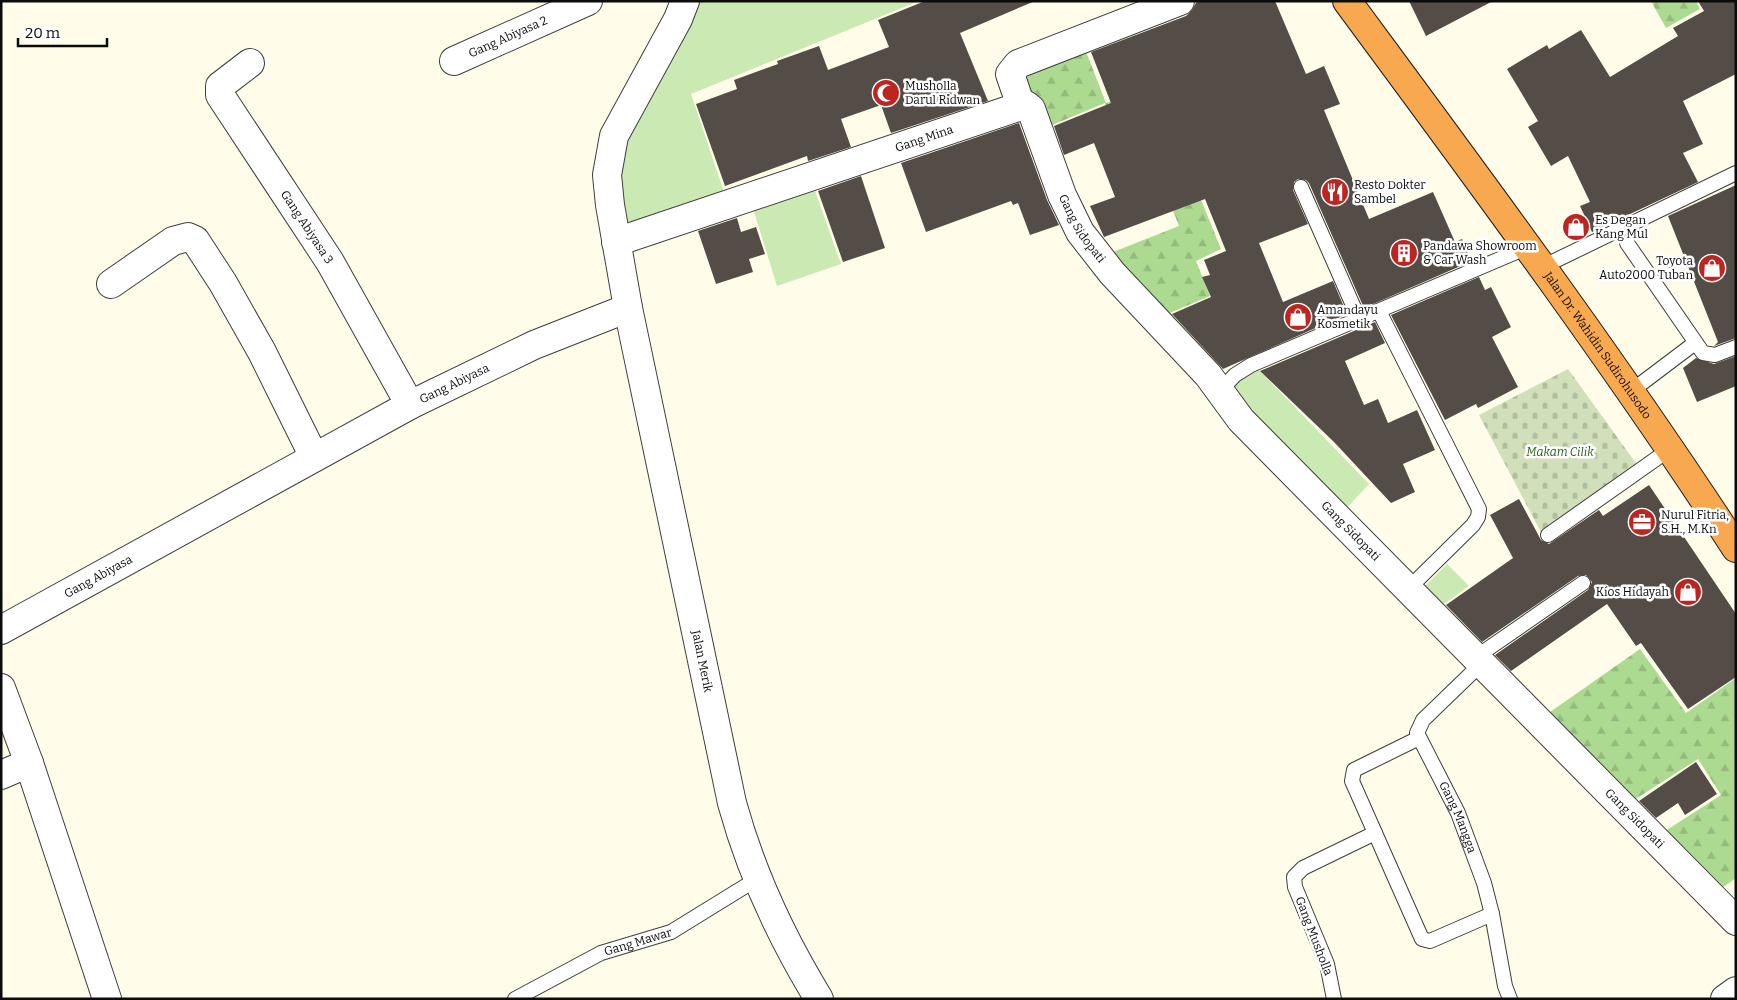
<svg xmlns="http://www.w3.org/2000/svg" width="1737" height="1000" viewBox="0 0 1737 1000" font-family="Bitter,serif">
  <defs>
    <pattern id="forest-firs" width="22" height="20" patternUnits="userSpaceOnUse" patternTransform="scale(1.25)"><rect width="22" height="20" fill="#adda91"/><path d="M5 1l3.5 6h-7zM16 11l3.5 6h-7z" fill="#94ba7c"/></pattern>
    <pattern id="cemetery-stones" width="16" height="16" patternUnits="userSpaceOnUse" patternTransform="scale(1.25)"><rect width="16" height="16" fill="#d1e0bb"/><path d="M2 7V4a2 2 0 0 1 4 0v3zM10 15v-3a2 2 0 0 1 4 0v3z" fill="#b2bf9f"/></pattern>
  </defs>
  <rect width="100%" height="100%" fill="#fffce9"/>
  <g fill="#cbe9b2">
    <polygon points="695,1 919,1 691,94 725,195 621,230 615,163"/>
    <polygon points="813,185 841,264 777,286 752,205"/>
    <polygon points="1256,367 1369,484 1343,512 1229,389 1235,382"/>
    <polygon points="1447,564 1469,586 1437,609 1420,591"/>
  </g>
  <g fill="url(#forest-firs)">
    <polygon points="1651,1 1696,1 1700,9 1666,28"/>
    <polygon points="1083,44 1106,103 1154,84 1221,249 1196,261 1210,296 1165,315 1108,254 1179,226 1141,129 1119,137 1105,103 1045,128 1021,68"/>
    <polygon points="1640,649 1686,713 1736,678 1736,878 1715,893 1659,835 1721,795 1698,759 1628,804 1543,717"/>
  </g>
  <polygon fill="url(#cemetery-stones)" points="1568,369 1638,466 1542,534 1479,415"/>
  <g fill="#544d47">
    <polygon points="925,1 1035,1 960,33 988,101 891,133 881,105 841,119 851,147 808,161 807,156 725,186 696,104 737,89 734,80 778,64 777,61 819,46 828,70 889,47 878,20"/>
    <polygon points="1197,1 1275,1 1306,74 1324,66 1340,104 1324,110 1369,219 1433,192 1455,242 1462,239 1472,261 1364,308 1309,183 1306,180 1298,179 1294,182 1293,190 1308,224 1259,243 1283,302 1333,281 1347,314 1223,369 1172,314 1211,297 1202,277 1210,275 1204,260 1226,251 1205,199 1104,237 1090,206 1115,197 1094,143 1064,155 1054,126 1111,103 1091,52 1186,16 1192,10"/>
    <polygon points="1409,1 1493,1 1426,36"/>
    <polygon points="1698,1 1736,1 1736,74 1683,101 1703,144 1683,153 1698,182 1592,232 1580,206 1590,202 1568,156 1551,166 1528,127 1538,121 1507,69 1547,45 1549,49 1581,30 1610,77 1678,36 1673,28 1704,11"/>
    <polygon points="1019,123 1047,200 1059,225 1030,235 1018,203 1013,205 1011,201 926,232 901,163"/>
    <polygon points="861,176 885,248 843,262 818,191"/>
    <polygon points="1736,185 1736,338 1714,346 1718,342 1668,216"/>
    <polygon points="737,218 741,232 756,227 765,254 749,259 753,272 716,284 698,231"/>
    <polygon points="1479,277 1485,290 1491,287 1511,327 1492,337 1518,387 1478,408 1476,404 1445,420 1391,315"/>
    <polygon points="1375,322 1385,343 1345,361 1364,405 1378,399 1388,423 1417,410 1435,450 1403,464 1415,492 1391,503 1334,442 1260,371"/>
    <polygon points="1736,356 1736,386 1697,402 1683,368 1696,358 1714,364"/>
    <polygon points="1649,485 1736,614 1736,677 1688,709 1641,643 1636,646 1607,604 1511,671 1495,655 1588,590 1592,582 1586,575 1578,576 1482,642 1446,605 1513,558 1490,515 1519,499 1541,540 1549,544 1599,510 1603,516"/>
    <polygon points="1696,762 1717,794 1685,815 1678,803 1656,818 1639,801"/>
  </g>
  <g fill="none" stroke-linecap="round" stroke-linejoin="round">
    <g stroke="#3e3e3e" stroke-width="16">
      <g id="lane">
        <polyline points="1301,187 1359,319"/>
        <polyline points="1627,243 1703,353 1715,355 1736,347"/>
        <polyline points="1542,267 1736,173"/>
        <polyline points="1379,311 1479,509 1478,517 1473,525 1407,590"/>
        <polyline points="1220,391 1235,375 1251,365 1528,247"/>
        <polyline points="1630,392 1695,343"/>
        <polyline points="1548,535 1670,449"/>
        <polyline points="1476,657 1583,583"/>
        <path id="s1" d="M1482 663 1423 720 1417 733 1458 813 1484 883 1492 914 1505 986 1510 999"/>
        <polyline points="1419,738 1354,770 1352,781 1422,939 1430,941 1492,914"/>
        <path id="s2" d="M515 999 601 953 671 932 757 879"/>
        <polyline points="1334,999 1327,964 1295,887 1294,877 1303,868 1375,833"/>
      </g>
    </g>
    <g stroke="#3e3e3e" stroke-width="30">
      <g id="street">
        <path id="s3" d="M685 1 678 19 614 136 607 175 610 205 628 308 732 803C751 872 781 937 819 999"/>
        <path id="s4" d="M454 61 588 1"/>
        <path id="s5" d="M250 63 220 86V95L330 262 410 405"/>
        <path id="s6" d="M1021 106 1026 105 1031 109 1062 195 1080 232 1112 273 1208 375 1241 420 1736 921"/>
        <path id="s7" d="M616 242 1021 106 1010 74 1018 64 1180 1"/>
        <polyline points="111,284 173,241 188,237 195,240 223,283 262,352 314,457"/>
        <path id="s8" d="M1 630 410 405 534 345 628 308"/>
        <polyline points="1,688 29,763 107,999"/>
        <polyline points="1,775 29,763"/>
        <polyline points="1725,999 1736,991"/>
      </g>
    </g>
    <g stroke="#1c1c1c" stroke-width="30">
      <g id="highway">
        <path id="s9" d="M1347 1C1480 181 1614 361 1736 548"/>
      </g>
    </g>
    <use href="#lane" stroke="#fff" stroke-width="14"/>
    <use href="#street" stroke="#fff" stroke-width="28"/>
    <use href="#highway" stroke="#f8a84e" stroke-width="28"/>
  </g>
  <defs>
    <g id="mosque-disc" transform="scale(1.4375)"><circle r="9.5" fill="#bd2521" stroke="#fff"/><path d="M3.5-4.9A6 6 0 1 0 3.5 4.9A5 5 0 1 1 3.5-4.9Z" fill="#fff"/></g>
    <g id="restaurant-disc" transform="scale(1.4375)"><circle r="9.5" fill="#bd2521" stroke="#fff"/><path d="M-5-6h1v4h1v-4h1v4h1v-4h1v5L-1.5 .5V6h-2V.5L-5-1ZM5-6V6H3V1.5H1.5Q1.5-4 5-6Z" fill="#fff"/></g>
    <g id="shop-disc" transform="scale(1.4375)"><circle r="9.5" fill="#bd2521" stroke="#fff"/><path d="M-5-2.5h2.3a2.7 3.5 0 0 1 5.4 0H5L5.5 6h-11ZM-1.5-2.5h3a1.5 2.3 0 0 0-3 0Z" fill="#fff"/></g>
    <g id="building-disc" transform="scale(1.4375)"><circle r="9.5" fill="#bd2521" stroke="#fff"/><path d="M-4-6H4V6H1V3H-1V6H-4ZM-2.5-4.3h1.7v1.8h-1.7ZM.8-4.3h1.7v1.8H.8ZM-2.5-1h1.7V.8h-1.7ZM.8-1h1.7V.8H.8Z" fill="#fff"/></g>
    <g id="office-disc" transform="scale(1.4375)"><circle r="9.5" fill="#bd2521" stroke="#fff"/><path d="M-6-3h4V-5.5h4V-3h4V5H-6ZM-1-4.5V-3h2v-1.5ZM-6 0V1H6V0Z" fill="#fff"/></g>
  </defs>
  <g fill-rule="evenodd">
    <use href="#mosque-disc" x="886" y="93"/>
    <use href="#restaurant-disc" x="1335" y="192"/>
    <use href="#shop-disc" x="1576" y="227"/>
    <use href="#building-disc" x="1404" y="253"/>
    <use href="#shop-disc" x="1712" y="268"/>
    <use href="#shop-disc" x="1298" y="317"/>
    <use href="#office-disc" x="1642" y="522"/>
    <use href="#shop-disc" x="1688" y="592"/>
  </g>
  <g text-anchor="middle" dominant-baseline="central" stroke-width="5" stroke-linejoin="round" paint-order="stroke">
    <g font-size="12" fill="#0b0b0b" stroke="#fff">
      <text stroke="none"><textPath href="#s4" startOffset="59">Gang Abiyasa 2</textPath></text>
      <text stroke="none"><textPath href="#s7" startOffset="325">Gang Mina</textPath></text>
      <text stroke="none"><textPath href="#s5" startOffset="205">Gang Abiyasa 3</textPath></text>
      <text stroke="none"><textPath href="#s6" startOffset="142">Gang Sidopati</textPath></text>
      <text stroke="none"><textPath href="#s9" startOffset="426">Jalan Dr. Wahidin Sudirohusodo</textPath></text>
      <text stroke="none"><textPath href="#s8" startOffset="516">Gang Abiyasa</textPath></text>
      <text stroke="none"><textPath href="#s6" startOffset="548">Gang Sidopati</textPath></text>
      <text stroke="none"><textPath href="#s8" startOffset="111">Gang Abiyasa</textPath></text>
      <text stroke="none"><textPath href="#s3" startOffset="688">Jalan Merik</textPath></text>
      <text stroke="none"><textPath href="#s1" startOffset="190">Gang Mangga</textPath></text>
      <text stroke="none"><textPath href="#s6" startOffset="952">Gang Sidopati</textPath></text>
      <text transform="translate(1314 936) rotate(69)">Gang Musholla</text>
      <text stroke="none"><textPath href="#s2" startOffset="136">Gang Mawar</textPath></text>
    </g>
    <g font-size="12" fill="#0b0b0b" stroke="#fff" text-anchor="start">
      <text x="905" y="86">Musholla<tspan x="905" dy="14">Darul Ridwan</tspan></text>
      <text x="1354" y="185">Resto Dokter<tspan x="1354" dy="14">Sambel</tspan></text>
      <text x="1595" y="220">Es Degan<tspan x="1595" dy="14">Kang Mul</tspan></text>
      <text x="1423" y="246">Pandawa Showroom<tspan x="1423" dy="14">&amp; Car Wash</tspan></text>
      <text x="1693" y="261" text-anchor="end">Toyota<tspan x="1693" dy="14">Auto2000 Tuban</tspan></text>
      <text x="1317" y="310">Amandayu<tspan x="1317" dy="14">Kosmetik</tspan></text>
      <text x="1661" y="515">Nurul Fitria,<tspan x="1661" dy="14">S.H., M.Kn</tspan></text>
      <text x="1669" y="592" text-anchor="end">Kios Hidayah</text>
    </g>
    <g font-size="12" font-style="italic" fill="#24631b" stroke="#fff">
      <text x="1560" y="452">Makam Cilik</text>
    </g>
  </g>
  <rect width="1737" height="1000" fill="none" stroke="#0b0b0b" stroke-width="5"/>
  <path d="M18 38v8h89v-8" fill="none" stroke="#0b0b0b" stroke-width="2.5"/>
  <text x="25" y="38" font-size="15" fill="#0b0b0b" stroke="#ffffff" stroke-width="4" paint-order="stroke">20 m</text>
</svg>
